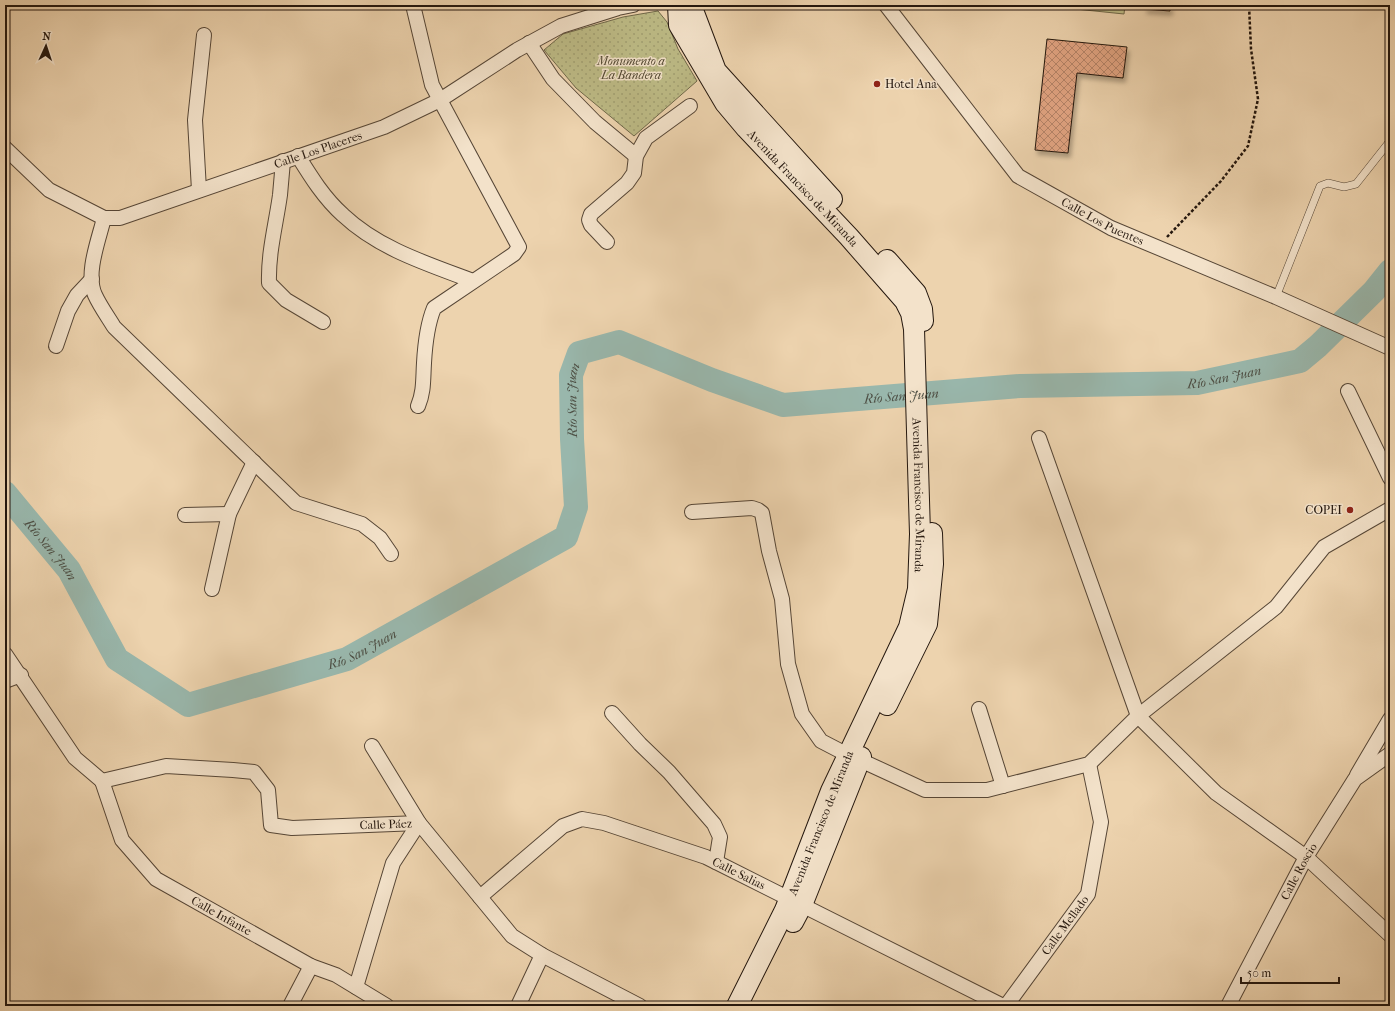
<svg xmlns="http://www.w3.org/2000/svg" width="1395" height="1011" viewBox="0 0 1395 1011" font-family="'IM FELL French Canon',serif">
  <defs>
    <pattern id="park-dots" width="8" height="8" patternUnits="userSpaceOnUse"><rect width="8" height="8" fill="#bdbb86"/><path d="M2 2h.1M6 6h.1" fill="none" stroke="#a2a072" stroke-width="1.8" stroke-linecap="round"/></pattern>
    <pattern id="building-cross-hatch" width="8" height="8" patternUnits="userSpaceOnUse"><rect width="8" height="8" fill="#e0a381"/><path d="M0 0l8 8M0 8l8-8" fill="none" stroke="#b58468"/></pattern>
    <filter id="shadow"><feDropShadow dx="2.5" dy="4.5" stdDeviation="2" flood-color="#0004"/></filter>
  </defs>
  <rect width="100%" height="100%" fill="#edd3ae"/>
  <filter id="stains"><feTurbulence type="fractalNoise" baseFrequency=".005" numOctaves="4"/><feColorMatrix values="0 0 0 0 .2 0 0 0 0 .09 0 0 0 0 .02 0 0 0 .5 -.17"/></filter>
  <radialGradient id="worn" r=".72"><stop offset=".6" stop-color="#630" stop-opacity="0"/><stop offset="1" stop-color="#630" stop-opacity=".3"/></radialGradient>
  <polygon fill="url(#park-dots)" stroke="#70694a" points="658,11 667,22 678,49 697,81 634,136 576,88 544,50 563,34 623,17"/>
  <polygon fill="#bdbb86" stroke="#70694a" points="1056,5 1125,5 1124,14 1056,7"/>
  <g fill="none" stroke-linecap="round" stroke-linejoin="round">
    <path stroke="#99b7ac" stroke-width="24" id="s1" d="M5 493 69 570 117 659 188 705 347 659 566 537 576 507 572 439 571 375 579 353 619 342 712 380 783 405 1020 386 1197 383 1300 361 1318 346 1374 291 1390 271"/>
  </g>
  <g fill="url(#building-cross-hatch)" stroke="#24170e" filter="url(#shadow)">
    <polygon points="1145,5 1170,5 1170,11 1144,9"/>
    <polygon points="1047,39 1127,47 1123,78 1077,73 1068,153 1035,150"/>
  </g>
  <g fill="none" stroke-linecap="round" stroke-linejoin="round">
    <g stroke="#564636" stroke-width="8">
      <polyline id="lane" points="1276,297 1320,186 1328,183 1344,187 1356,184 1390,141"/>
    </g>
    <g stroke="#564636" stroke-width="16">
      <g id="street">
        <path d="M413 5 432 85 519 247 514 254 434 308C427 325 425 345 424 363 423 379 424 392 418 406"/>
        <path id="s2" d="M886 5 1018 176 1111 228 1276 297 1390 348"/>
        <polyline points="529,43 553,79 595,122 636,156"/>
        <path id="s3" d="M5 148 49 190 104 218H120L384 127 440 100 517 50 561 26 618 8 633 5"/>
        <path d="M298 156C311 177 324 198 343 215 379 249 428 264 473 281"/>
        <path d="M283 161C282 172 281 184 280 195 276 224 268 253 269 283L286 300 323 322"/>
        <polyline points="199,190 195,120 204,35"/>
        <path d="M104 218C99 239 85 274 95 295 100 306 108 317 114 327L296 503 362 524 380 538 391 554"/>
        <polyline points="607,242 591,225 589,220 591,214 627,183 634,173 636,156 646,138 690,106"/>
        <polyline points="56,346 68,311 77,295 92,279"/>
        <polyline points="1348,391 1390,478"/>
        <polyline points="1039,438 1138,716 1216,793 1306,857 1390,935"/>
        <polyline points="692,512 752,508 758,510 762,513 769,551 782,599 788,664 802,714 821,741 848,755"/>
        <polyline points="185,515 229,514"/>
        <polyline points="212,589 229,514 254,462"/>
        <polyline points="5,654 75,758 102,781"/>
        <polyline points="5,681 21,675"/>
        <polyline points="979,709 1003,786"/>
        <polyline points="612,713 640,744 669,772 714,824 720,837 716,862"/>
        <polyline points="860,760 925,790 987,790 1089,764 1138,716 1276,607 1324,547 1390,509"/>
        <polyline points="1357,775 1390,719"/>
        <path id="s4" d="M102 781 166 766 233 770 254 772 268 790 271 825 292 828 419 823 512 936 542 955 640 1006"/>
        <path id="s5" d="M102 781 122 840 156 879 311 966 336 975 387 1006"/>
        <path id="s6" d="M480 897 563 826 582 819 604 823 706 857 1003 1006"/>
        <polyline points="356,987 393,863 419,823 372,746"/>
        <polyline points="290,1006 311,966"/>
        <polyline points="518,1006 542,955"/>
        <path id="s7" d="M1006 1006 1088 894 1101 822 1089 764"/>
        <path id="s8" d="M1228 1006 1306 857 1355 779 1390 754"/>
      </g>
    </g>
    <g stroke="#24170e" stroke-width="22">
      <g id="secondary">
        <path id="s9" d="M678 5 679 25 725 103 746 128 849 237 905 301 911 313 914 329 920 534 918 589 909 627 831 791 785 910 737 1006"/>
        <polyline points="691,5 716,71 832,199"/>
        <polyline points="887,260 916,293 922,309 923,321"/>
        <polyline points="887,705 927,624 933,564 932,533"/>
        <polyline points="793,922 802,905 861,757"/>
      </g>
    </g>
    <polyline stroke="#24170e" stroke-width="2.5" stroke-dasharray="3 2" stroke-linecap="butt" points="1167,237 1221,181 1248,146 1258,99 1251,49 1249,5"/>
    <use href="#lane" stroke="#f3e2ca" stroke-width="7"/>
    <use href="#street" stroke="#f3e2ca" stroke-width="14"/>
    <use href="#secondary" stroke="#f3e2ca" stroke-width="20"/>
  </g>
  <g fill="#8f2418" stroke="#f3e2ca" stroke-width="1.5">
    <circle cx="877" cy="84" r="4"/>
    <circle cx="1350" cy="510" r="4"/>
  </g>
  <g text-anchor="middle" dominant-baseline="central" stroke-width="3" stroke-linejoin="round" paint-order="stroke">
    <g font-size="12" font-style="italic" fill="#524832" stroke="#f3e2ca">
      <text x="631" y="61">Monumento a<tspan x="631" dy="14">La Bandera</tspan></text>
    </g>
    <g font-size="12" fill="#24170e" stroke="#f3e2ca" text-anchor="start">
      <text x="885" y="84">Hotel Ana</text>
      <text x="1342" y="510" text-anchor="end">COPEI</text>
    </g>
    <g font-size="12" fill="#24170e" stroke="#f3e2ca">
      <text stroke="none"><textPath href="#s3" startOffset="348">Calle Los Placeres</textPath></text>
      <text stroke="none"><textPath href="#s9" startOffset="226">Avenida Francisco de Miranda</textPath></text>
      <text stroke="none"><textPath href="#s2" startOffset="312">Calle Los Puentes</textPath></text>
      <text stroke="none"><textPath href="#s9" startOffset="574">Avenida Francisco de Miranda</textPath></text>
      <text transform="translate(821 823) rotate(-68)">Avenida Francisco de Miranda</text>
      <text stroke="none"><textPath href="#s4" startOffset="327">Calle Páez</textPath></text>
      <text stroke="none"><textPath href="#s8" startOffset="152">Calle Roscio</textPath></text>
      <text stroke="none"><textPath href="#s6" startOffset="296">Calle Salias</textPath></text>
      <text stroke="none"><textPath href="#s5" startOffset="189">Calle Infante</textPath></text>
      <text stroke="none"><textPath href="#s7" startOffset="100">Calle Mellado</textPath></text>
    </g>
    <g font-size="13" font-style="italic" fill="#4d4f45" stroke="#f3e2ca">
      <text stroke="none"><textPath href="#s1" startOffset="1549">Río San Juan</textPath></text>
      <text stroke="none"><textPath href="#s1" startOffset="1225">Río San Juan</textPath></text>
      <text stroke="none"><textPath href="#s1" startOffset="841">Río San Juan</textPath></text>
      <text stroke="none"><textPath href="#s1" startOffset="73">Río San Juan</textPath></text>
      <text stroke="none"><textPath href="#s1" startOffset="469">Río San Juan</textPath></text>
    </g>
  </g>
  <rect width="1395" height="1011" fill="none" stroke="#edd3ae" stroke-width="20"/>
  <rect x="6" y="6" width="1383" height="999" fill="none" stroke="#24170e" stroke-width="2"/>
  <rect x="10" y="10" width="1375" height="991" fill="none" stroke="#24170e"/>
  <g transform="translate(46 46) rotate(3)" stroke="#f3e2ca" stroke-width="3" paint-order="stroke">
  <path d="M0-3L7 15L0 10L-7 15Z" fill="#24170e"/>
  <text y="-6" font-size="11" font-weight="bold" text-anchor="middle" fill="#24170e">N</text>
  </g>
  <path d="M1241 977v6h98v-6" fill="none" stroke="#24170e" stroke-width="2"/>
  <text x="1247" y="977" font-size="12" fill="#24170e" stroke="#f3e2ca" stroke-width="3" paint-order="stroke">50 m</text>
  <rect width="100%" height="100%" filter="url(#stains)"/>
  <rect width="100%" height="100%" fill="url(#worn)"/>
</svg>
